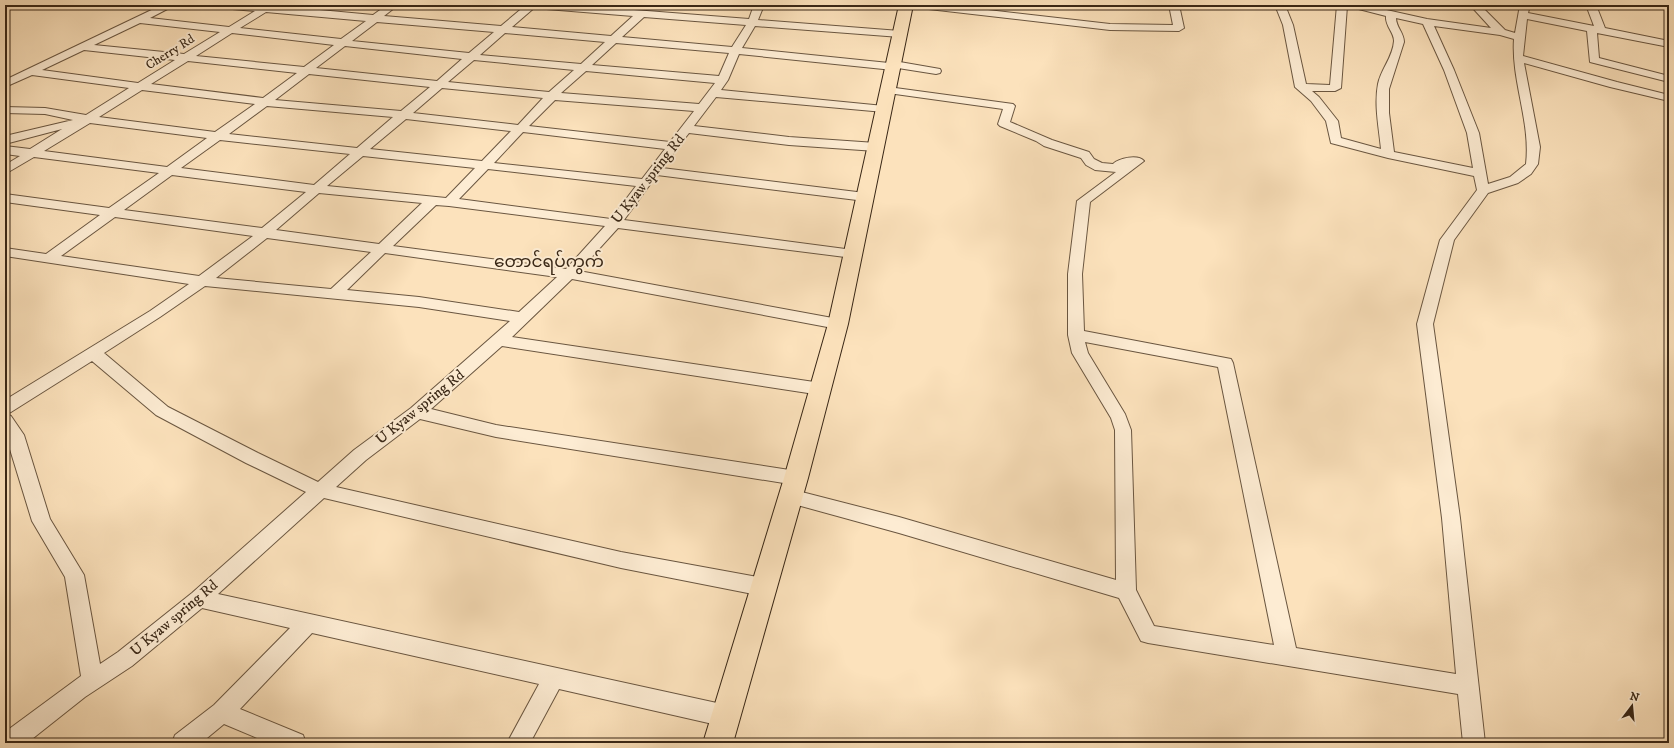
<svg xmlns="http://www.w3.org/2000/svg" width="1674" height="748" viewBox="0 0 1674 748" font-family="'IM FELL DW Pica','Noto Sans Myanmar',serif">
  <rect width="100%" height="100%" fill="#fce2bc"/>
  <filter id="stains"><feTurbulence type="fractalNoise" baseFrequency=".005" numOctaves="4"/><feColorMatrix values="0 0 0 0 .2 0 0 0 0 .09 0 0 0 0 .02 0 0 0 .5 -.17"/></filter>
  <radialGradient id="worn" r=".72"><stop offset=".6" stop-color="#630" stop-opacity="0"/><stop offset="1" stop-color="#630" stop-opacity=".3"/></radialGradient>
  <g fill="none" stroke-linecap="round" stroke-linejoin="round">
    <g stroke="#6a5640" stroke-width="2">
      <g id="minor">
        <path d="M162 5H175L150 18 229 27 255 11 221 8 216 5H266L373 15 387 5H398L384 16 501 26 526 5H570L749 19 754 5H764L758 20 900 31 905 34 900 37 755 26 742 48 889 63 894 61 940 69 941 71 940 73 936 74 898 68 893 70 739 54 728 80 721 90 884 106 890 109 884 112 716 97 694 126 789 137 876 143 882 147 876 151 789 145 689 133 662 168 865 193 870 194 871 197 870 200 865 201 657 175 624 220 853 250 858 251 860 254 858 257 853 258 618 228 579 271 838 319 843 320 846 324 843 328 838 329 572 279 512 337 821 383 827 385 829 389 827 393 821 395 502 346 431 409 496 425 796 471 802 473 805 478 802 483 796 485 496 437 420 419 366 460 336 487 621 552 763 578 770 581 773 587 770 593 763 596 621 568 324 498 218 594 726 705 734 709 737 716 734 723 726 727 559 689 530 743H507L539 684 312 633 240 709 303 735 306 743H269L224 724 201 743H172L175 735 214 705 290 628 202 608 132 666 85 697 27 743H5V732L81 676 65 577 32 521 5 433V400L150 311 189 284 5 256V248L46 254 100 215 5 202V194L109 208 159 173 34 157 5 174V165L20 156 5 154V146L30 149 62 129 5 144V136L73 120 45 114 5 113V107L45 108 86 115 129 88 32 75 5 87V80ZM534 8 633 16 611 36 512 27ZM266 12 366 21 341 39 240 28ZM644 17 746 25 732 47 622 37ZM377 22 494 32 469 53 352 41ZM140 23 220 32 184 54 94 45ZM232 33 334 45 304 67 196 56ZM505 33 605 42 581 64 480 55ZM616 43 729 53 719 76 592 65ZM345 46 462 59 437 81 316 68ZM84 50 175 60 138 83 42 70ZM474 60 574 70 549 92 448 82ZM188 61 297 73 263 98 151 84ZM586 71 715 83 699 104 561 93ZM309 74 430 87 401 111 275 100ZM442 88 543 98 518 125 413 113ZM142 90 255 104 215 132 99 117ZM555 100 694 111 670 142 529 126ZM267 106 393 117 357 148 229 134ZM406 119 511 131 482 161 370 149ZM90 123 207 138 167 167 44 151ZM523 132 665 149 642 179 494 163ZM220 140 350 154 314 185 181 168ZM363 156 475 168 446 198 327 186ZM488 169 636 186 611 219 459 199ZM172 175 306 192 262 228 124 210ZM319 193 422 203 379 244 276 230ZM436 205 449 206 605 226 566 269 393 246ZM115 217 253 236 199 276 61 256ZM267 238 371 252 331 289 216 278ZM385 253 557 277 519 312 419 297 347 290ZM205 286 419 307 510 321 411 408 354 450 318 482 258 453 168 407 104 353 160 317ZM92 361 156 415 246 463 306 492 192 593 118 652 100 664 84 575 50 519 24 435 11 416 6 414 11 412Z"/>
        <polygon points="915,5 945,5 1110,24 1173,25 1169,5 1179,5 1184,28 1179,31 1110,30 920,8"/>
        <path d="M1275 5H1285L1293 25 1306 84 1330 85 1337 5H1364L1427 19 1491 28 1470 5H1480L1505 30 1515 33 1520 5H1530L1528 13 1594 26 1586 5H1596L1605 28 1669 41V47L1597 33 1599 58 1669 76V82L1590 62 1587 31 1527 19 1523 56 1617 82 1669 95V101L1610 87 1524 63 1540 147 1538 164 1531 174 1518 183 1488 193 1454 240 1433 324 1460 518 1485 743H1463L1458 694 1148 643 1141 641 1119 598 899 533 790 503 784 501 781 496 784 491 790 489 899 517 1116 580 1115 430 1111 418 1072 353 1068 335V274L1077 201 1116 172 1095 170 1086 165 1081 158 1044 146 1036 141 1000 126 998 124 1003 109 888 93 882 90 888 87 1013 104 1015 106 1010 122 1052 140 1089 152 1094 159 1102 163 1113 164C1119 158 1138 154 1144 161L1090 202 1082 274 1084 331 1231 359 1233 363 1296 648 1456 674 1442 518 1417 324 1440 240 1477 190 1474 176 1388 158 1331 143 1326 121 1311 101 1295 87 1283 25ZM1347 6 1386 16C1385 26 1394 32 1394 41 1393 57 1381 69 1378 84 1374 105 1379 128 1381 149L1341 138 1338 121 1319 97 1312 91H1335L1341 88ZM1396 18 1423 24 1444 70 1467 133 1473 168 1394 152 1389 113V89L1404 42C1404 33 1396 27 1396 18ZM1434 26 1500 35 1514 39C1511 81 1531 122 1526 164L1510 177 1488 184 1479 133 1454 70ZM1085 342 1218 367 1274 645 1154 626 1136 590 1131 430 1125 414 1088 353Z"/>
      </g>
    </g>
    <g stroke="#392716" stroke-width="2">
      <polygon id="highway" points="899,5 913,5 848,324 808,478 733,743 703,743 784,478 828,324"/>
    </g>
    <use href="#minor" fill="#fdecd3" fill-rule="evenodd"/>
    <use href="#highway" fill="#fce2bc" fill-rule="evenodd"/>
  </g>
  <g text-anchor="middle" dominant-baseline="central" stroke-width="4" stroke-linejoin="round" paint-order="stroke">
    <g font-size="13" fill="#392716" stroke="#fdecd3">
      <text transform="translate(170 52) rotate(-32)">Cherry Rd</text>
    </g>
    <g font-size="15" fill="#392716" stroke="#fdecd3">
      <text transform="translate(648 179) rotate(-52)">U Kyaw spring Rd</text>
      <text transform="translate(420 407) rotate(-39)">U Kyaw spring Rd</text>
      <text transform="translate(174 618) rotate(-40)">U Kyaw spring Rd</text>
    </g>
    <g font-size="17" fill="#392716" stroke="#fdecd3">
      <text x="549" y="262">တောင်ရပ်ကွက်</text>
    </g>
  </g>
  <rect width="1674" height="748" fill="none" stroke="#fce2bc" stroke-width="20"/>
  <rect x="6" y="6" width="1662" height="736" fill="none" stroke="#392716" stroke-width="2"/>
  <rect x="10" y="10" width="1654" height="728" fill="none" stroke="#392716"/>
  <g transform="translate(1632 706) rotate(16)" stroke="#fdecd3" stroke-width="3" paint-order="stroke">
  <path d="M0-3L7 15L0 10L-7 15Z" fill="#392716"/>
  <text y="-6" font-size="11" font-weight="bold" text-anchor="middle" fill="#392716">N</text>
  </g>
  <rect width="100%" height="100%" filter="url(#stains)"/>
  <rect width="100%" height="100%" fill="url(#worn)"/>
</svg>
